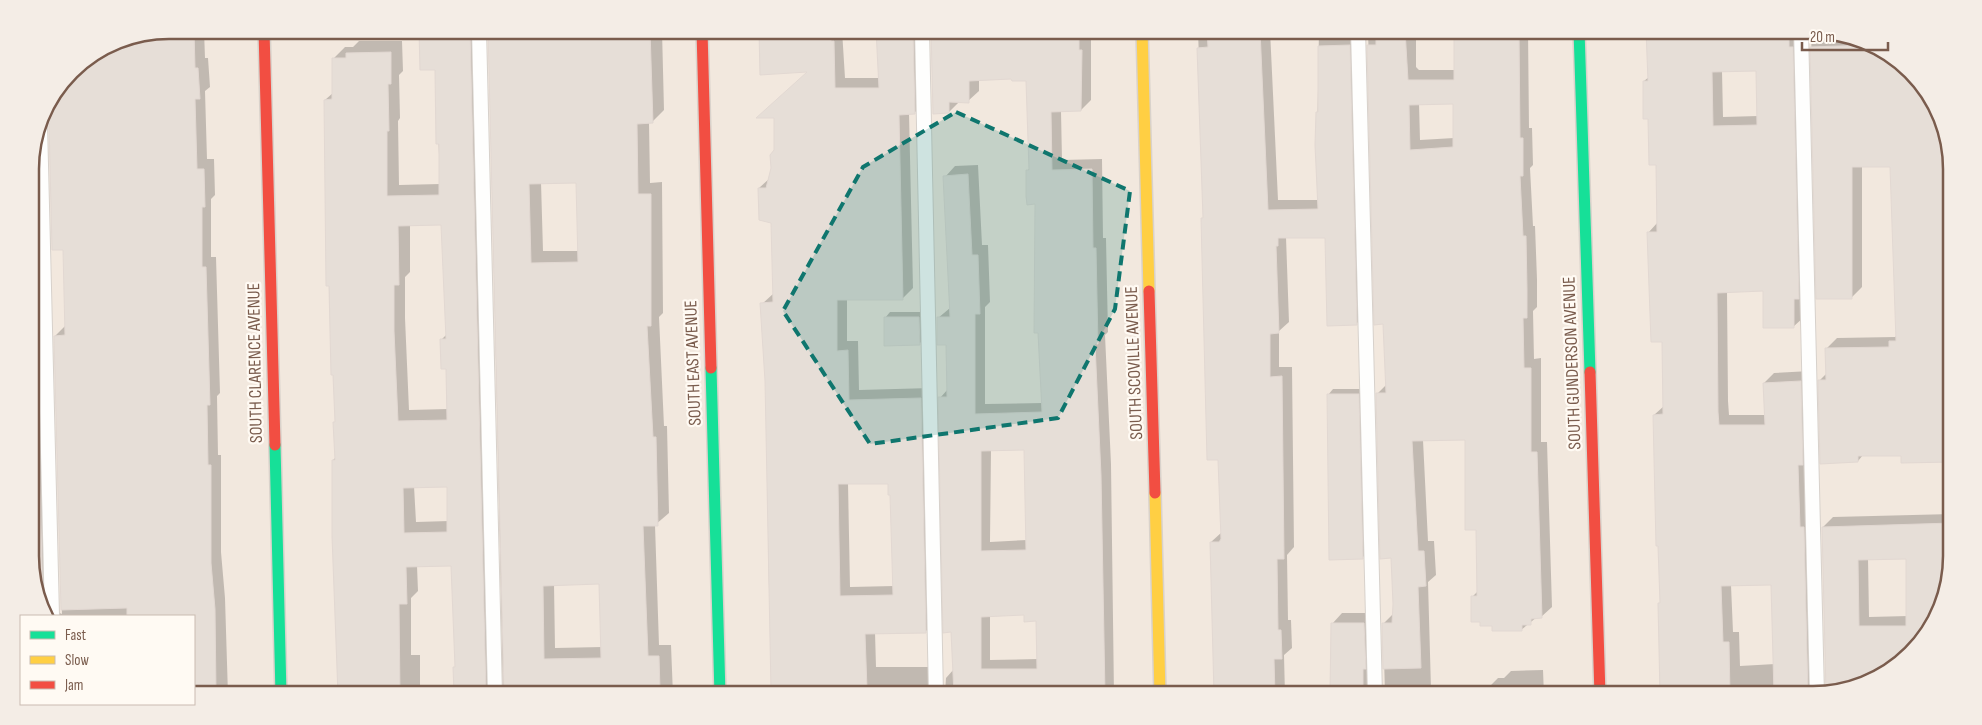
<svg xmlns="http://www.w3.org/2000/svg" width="1982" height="725" viewBox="0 0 1982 725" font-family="'Sofia Sans Condensed',sans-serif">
  <rect width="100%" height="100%" fill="#f9f5f0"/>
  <polygon fill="#f2e8de" points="168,30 1814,30 1858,37 1918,77 1951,150 1952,557 1898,667 1823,695 194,695 194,616 49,616 33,583 30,159 44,107"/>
  <g fill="#0003" fill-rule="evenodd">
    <polygon points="168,30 204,30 205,58 208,58 210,87 205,91 207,159 214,159 215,195 211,199 211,257 216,257 220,393 217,396 218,455 221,455 221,552 225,598 228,695 194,695 194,616 49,616 33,583 31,327 46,327 55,611 62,614 55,336 66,325 64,248 50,124 48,118 42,115 44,107"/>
    <path d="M421 30H482L498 683 503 692 489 30H662L664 110 652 122H649L650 183 662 182 663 313 659 317 664 426H667L669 513 655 525 659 645H671L673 695H426L455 694 456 666 453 564 417 566 418 591 411 598V655H420V695H339L333 460 336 457 334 423 336 421 326 228 325 100 334 92 333 59 345 47H353L359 41H402L403 71 399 75 400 118 398 121 399 185 440 184 436 69ZM541 182H577L579 251H543ZM443 223 447 334 441 340 447 368 448 409 409 410 405 318V277L410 272V224ZM414 486H448L449 521 416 522ZM600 583 602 647 555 648 554 584Z"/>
    <path d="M759 30H842L845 78H880L877 30H923L925 103 914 113H909L913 288 903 298 847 299V341H858L859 390 931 388 936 621 925 632H875L876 667H937L938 689 945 693 946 678 954 669 940 398 948 389 947 343 938 318 950 308 945 177 955 166 978 165 982 245H988L990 302 985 307V404L1043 403 1036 203 1027 171 1030 168 1028 80 1013 78 979 79V91L968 101 959 102 949 112 932 30H1091V100L1081 110 1061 111 1062 160 1102 159 1103 238H1106L1107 287 1108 332 1105 335 1111 464 1114 695H776L771 589H769L766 381 762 304 774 293 772 222 759 188 770 178 775 151 809 71ZM1025 449 1027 540 990 542 991 450ZM889 482 892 493 894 586 850 587 848 483ZM1025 614 1037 620 1038 659 990 660V615Z"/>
    <polygon points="1198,30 1270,30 1278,200 1319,200 1317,145 1319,30 1359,30 1367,313 1356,324 1326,236 1286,237 1289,322 1279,331 1279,367 1292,367 1294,547 1287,555 1288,620 1291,620 1292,648 1284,655 1285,695 1215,695 1211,542 1222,532 1219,459 1202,219 1204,216"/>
    <path d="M1368 30H1416V67L1419 70H1455V30H1528L1529 128H1532L1533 165 1530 168 1533 226H1535L1537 279V307L1533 311 1534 359 1541 358V442H1547L1552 607 1541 617H1537L1521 630 1493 624 1472 597 1478 591 1477 529 1466 439 1423 440 1428 541H1434L1436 575 1428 582 1431 689 1461 691V695H1332V624L1342 613H1374L1382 693H1385L1383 624 1394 613 1392 557 1377 394 1387 384 1384 323H1376ZM1419 103H1454V138L1420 140Z"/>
    <path d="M1641 30H1802L1804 317 1793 327 1764 289 1727 291 1728 401 1729 415H1766L1764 383 1774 373 1810 371 1824 693H1827L1823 527 1833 517 1952 514V557L1945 601 1873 676 1823 695H1662L1661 602 1654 415 1664 406 1663 341 1648 233 1658 222 1657 164 1644 81 1649 77 1647 33 1641 34ZM1757 70 1758 116 1723 117 1722 71ZM1868 558H1908V616L1869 617ZM1772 584 1775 664 1740 666 1739 632H1733L1731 585Z"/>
    <polygon points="1811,30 1858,37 1918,77 1902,455 1863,455 1858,461 1819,381 1827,373 1827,348 1837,338 1895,337 1897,335 1891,165 1862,166 1862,287 1852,297 1817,297"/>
    <polygon points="41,118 44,239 34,249 31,249 30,159"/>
    <polygon points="890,312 924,312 925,338 919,344 885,318"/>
    <polygon points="1333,389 1363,389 1368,552 1362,558 1328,395"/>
    <polygon points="1543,670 1544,695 1488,695 1487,689 1498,678 1504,678 1511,671"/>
  </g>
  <g fill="#e6ded7" stroke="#e2d8d2" fill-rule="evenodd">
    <polygon points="168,30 194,30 195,68 198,68 200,99 195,99 197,169 204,169 205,207 202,207 202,267 206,267 210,405 207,405 208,465 211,465 211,563 215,609 216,692 194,693 194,616 127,616 127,608 61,610 54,336 65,335 63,250 52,250 49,124 47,119 42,116 44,107 77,64 116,40"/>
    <path d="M419 30H470L486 693H454L453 667H455L451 566 406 567 407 604H399L400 695H338L332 536V460H335L333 422H335L333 375H331L329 286H326L324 100 332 99V58H346V53L391 52V84H388L389 131H387V196L439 195V144H436L435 70H420ZM441 225 446 339H440L441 369H446L447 420 398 421 394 331V285H399L398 226ZM447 487V532L404 533 403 488Z"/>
    <path d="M488 30H650L653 123 637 124 638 194H651V326H647L653 437H656L658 526H643L648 656H659L660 690H633L628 695H616L612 691H545V695L504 693ZM576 183 578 262 531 263 529 184ZM599 584 601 658 544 659 543 586Z"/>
    <path d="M759 30H831V41H834L835 88H879L876 30H913L915 114 899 115 903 300H837V351L848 350 849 400 921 398 926 633 865 634 867 689 771 691 765 381 760 303 773 302 771 223 759 220 758 188H766L771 168 770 155 774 150V118H756L807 72 760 75ZM838 484H888V495H890L893 595 840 596Z"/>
    <path d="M931 30H1079V50H1082L1081 111 1051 112 1052 170 1092 169 1093 248H1096L1097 298 1098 344H1095L1101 475 1105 695H954L951 632 943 633 938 397H947L946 345H937V317H950L943 176 968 174 972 255H978L980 314H975V414L1042 412 1038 333H1034L1035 204 1027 205 1026 196V170H1029L1026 81H1012L1011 79 969 81V103L949 102V113L933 114ZM1024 450 1026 550 981 551V451ZM1024 615V622L1036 621 1037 669H981V617Z"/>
    <polygon points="1207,30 1260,30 1268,210 1318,209 1315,145 1316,112 1318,112 1318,46 1350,45 1357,325 1327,326 1325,238 1278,238 1278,246 1276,246 1279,333 1270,334 1270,377 1282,376 1284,559 1277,559 1278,630 1281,630 1282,659 1274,659 1275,695 1214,695 1210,542 1219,542 1221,539 1218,460 1207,460 1201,218 1203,218 1197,48 1208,47"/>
    <path d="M1376 30H1405L1408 80H1454V30H1519L1520 138H1523V176H1520L1523 236H1526L1527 290V318H1523L1524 368H1531V452H1537L1542 618 1531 619V625H1522V631H1492V626H1480V622H1471V596H1477L1476 530H1465V440L1412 441 1418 551H1424L1426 586 1418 587 1421 668 1383 669 1382 623H1392L1393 604 1391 558 1380 559 1376 393H1386L1383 324 1374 325 1367 45H1376ZM1453 104V147L1410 150 1409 105Z"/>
    <path d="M1646 30H1704L1705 37 1760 36 1759 30H1789V47H1793L1799 299H1794V328H1763V291L1717 293 1718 412 1719 425H1765L1763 383 1801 381 1803 465H1798L1800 527H1804L1808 695H1774L1771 585 1721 586 1723 642H1729L1730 695H1660L1658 603H1660L1658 546H1656L1653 415 1663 414 1662 342H1651L1647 232H1657L1656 165H1649L1648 119H1643V81H1648ZM1756 71 1757 125 1713 126 1712 72Z"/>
    <polygon points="1869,45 1918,77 1951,150 1952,462 1901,463 1901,456 1858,456 1858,462 1820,464 1818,380 1826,380 1825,348 1889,347 1889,341 1896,341 1890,167 1852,167 1852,299 1816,299 1810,47"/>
    <polygon points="32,153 34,250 31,250 30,159"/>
    <polygon points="884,317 919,317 920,345 884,346"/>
    <polygon points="31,337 36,337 43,604 33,583"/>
    <polygon points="1327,394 1359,394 1363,559 1329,560"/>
    <path d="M1952 523V557L1945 601 1898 667 1826 694 1822 527ZM1906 559V626H1859L1858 560Z"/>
    <polygon points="1331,623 1364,623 1366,669 1363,669 1363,695 1330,695"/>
  </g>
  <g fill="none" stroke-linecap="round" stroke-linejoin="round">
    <g stroke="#d7d1cb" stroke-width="16">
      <g id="lane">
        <polyline points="479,30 495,695"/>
        <polyline points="922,30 936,695"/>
        <polyline points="1358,30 1375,695"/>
        <polyline points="1801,30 1817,695"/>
        <polyline points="40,124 52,616"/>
      </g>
    </g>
    <g stroke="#d9d2cb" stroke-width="14">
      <g id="fast">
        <polyline points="1579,30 1590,372"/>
        <polyline points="711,368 720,695"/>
        <polyline points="275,445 281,695"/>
      </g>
    </g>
    <g stroke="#d9d2cb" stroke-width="14">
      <g id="slow">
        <polyline points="1142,30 1149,291"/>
        <polyline points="1155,493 1160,695"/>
      </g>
    </g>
    <g stroke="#d9d2cb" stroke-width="14">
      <g id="jam">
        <polyline points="264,30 275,445"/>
        <polyline points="702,30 711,368"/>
        <polyline points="1149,291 1155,493"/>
        <polyline points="1590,372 1600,695"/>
      </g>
    </g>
    <use href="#lane" stroke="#fefefd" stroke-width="14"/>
    <use href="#fast" stroke="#16e098" stroke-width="11"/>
    <use href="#slow" stroke="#ffcf43" stroke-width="11"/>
    <use href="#jam" stroke="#f24e42" stroke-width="11"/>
  </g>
  <path fill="#0f766e" fill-opacity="0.2" stroke="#0f766e" stroke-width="4" stroke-dasharray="10 6" stroke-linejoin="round" d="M956 112 1130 191 1115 309 1058 418 870 444 783 311 863 167Z"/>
  <g text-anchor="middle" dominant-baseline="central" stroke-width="4.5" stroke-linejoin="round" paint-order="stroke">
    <g font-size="18" fill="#7a5c4d" stroke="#fffaf3">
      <text transform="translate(255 363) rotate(-91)">SOUTH CLARENCE AVENUE</text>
      <text transform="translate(693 363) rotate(-92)">SOUTH EAST AVENUE</text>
      <text transform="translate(1134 363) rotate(-92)">SOUTH SCOVILLE AVENUE</text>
      <text transform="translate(1572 363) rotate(-92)">SOUTH GUNDERSON AVENUE</text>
    </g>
  </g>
  <path d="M0 0H1982V725H0ZM169 39H1813A130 130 0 0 1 1943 169V556A130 130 0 0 1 1813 686H169A130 130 0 0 1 39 556V169A130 130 0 0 1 169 39Z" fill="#f4ede6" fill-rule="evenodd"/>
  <path fill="none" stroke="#7a5c4d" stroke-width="2.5" d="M169 39H1813A130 130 0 0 1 1943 169V556A130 130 0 0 1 1813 686H169A130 130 0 0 1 39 556V169A130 130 0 0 1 169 39Z"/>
  <rect x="20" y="615" width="175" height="90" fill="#fffaf3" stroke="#cabbb1"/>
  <rect x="30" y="631" width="25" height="8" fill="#16e098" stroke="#cabbb1"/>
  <text x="65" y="640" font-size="15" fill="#7a5c4d">Fast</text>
  <rect x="30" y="656" width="25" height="8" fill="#ffcf43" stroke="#cabbb1"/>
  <text x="65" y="665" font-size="15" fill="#7a5c4d">Slow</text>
  <rect x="30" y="681" width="25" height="8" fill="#f24e42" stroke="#cabbb1"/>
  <text x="65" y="690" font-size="15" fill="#7a5c4d">Jam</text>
  <path d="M1802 42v8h86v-8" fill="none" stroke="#7a5c4d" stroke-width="2.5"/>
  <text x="1810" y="42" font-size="15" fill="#7a5c4d" stroke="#fffaf3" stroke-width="4" paint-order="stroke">20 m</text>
</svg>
